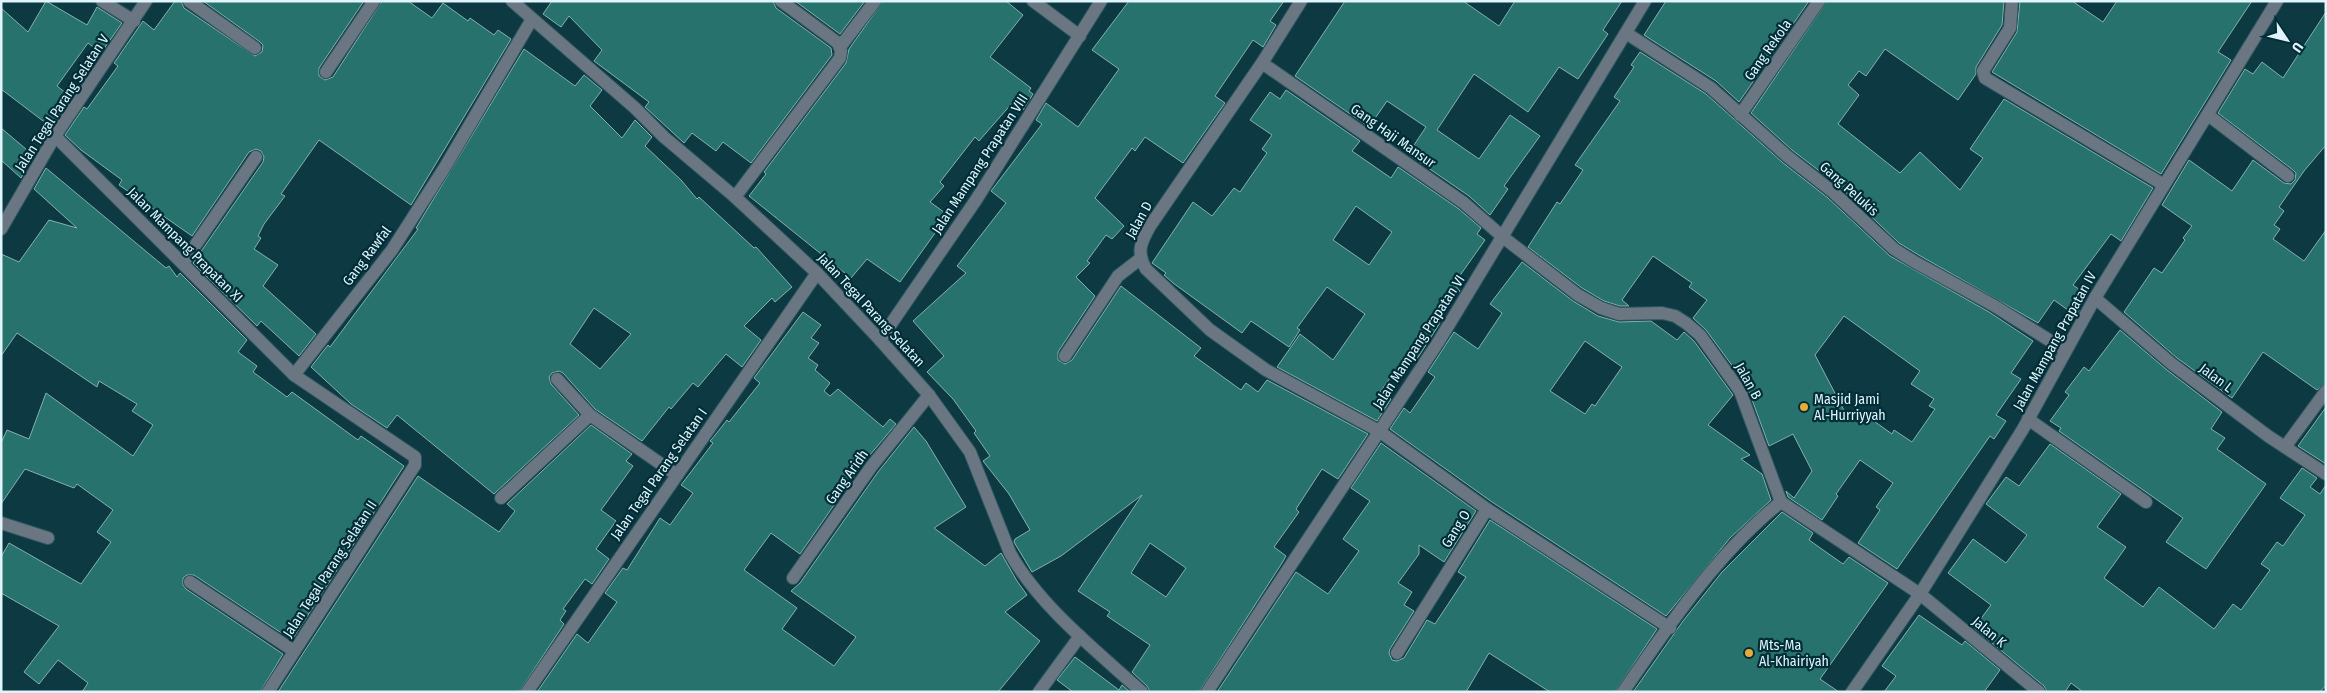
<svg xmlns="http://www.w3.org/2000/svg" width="2327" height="693" viewBox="0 0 2327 693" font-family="'Fira Sans Condensed',sans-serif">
  <rect width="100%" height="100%" fill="#0d3943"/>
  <g fill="#27726d" stroke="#83b1ad" fill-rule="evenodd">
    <polygon points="46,1 87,25 97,7 122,23 101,53 88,43 57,86 71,97 51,127 1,89 1,8 28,32"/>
    <polygon points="175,1 181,1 184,8 255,56 262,52 263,45 260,42 203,1 364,1 319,68 319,76 325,80 333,77 382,1 408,1 432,18 443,3 468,21 470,18 494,35 498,30 511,39 411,205 319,140 281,194 285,196 264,224 258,236 261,238 254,249 278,265 263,286 316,334 299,356 261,321 257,326 193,263 263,162 264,157 261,151 256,149 249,152 192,236 119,185 122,180 81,150 65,135 84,107 87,109 118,66 114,63 143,21 154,30"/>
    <polygon points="552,1 773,1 776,8 831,48 832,55 751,163 723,142 716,151 692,133 684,143 645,107 649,102 594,61 602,50 569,16 561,27 543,14"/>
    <polygon points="795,1 865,1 840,34"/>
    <polygon points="883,1 1006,1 1023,15 990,57 1031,88 1029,91 1033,94 1023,110 1013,102 979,141 975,137 940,182 944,186 930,202 948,215 900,282 867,259 851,278 749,196 766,174 764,172 846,63 849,49"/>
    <path d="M1129 1H1284L1270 21 1276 25 1263 47 1253 40 1215 96 1225 103 1183 163 1145 137 1135 151 1132 148 1095 198 1124 226 1112 239 1106 235 1087 261 1090 263 1076 277 1095 296 1058 352V360L1065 364 1072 360 1121 286 1201 348 1194 356 1241 390 1246 383 1258 392 1267 380 1368 434 1338 479 1322 469 1296 509 1299 512 1274 547 1286 556 1282 563 1199 692H1150L1147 686 1132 672 1150 645 1107 616 1110 612 1078 591 1142 495 1061 556 1032 572 1014 542 1015 539 1030 530 1009 494 983 461 990 456 974 433 976 431 953 399 927 372 944 356 913 321 966 273 957 266 1006 203 991 191 1042 124 1036 120 1046 103 1078 127 1119 69 1092 50ZM1150 543 1186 568 1166 597 1131 573Z"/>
    <polygon points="1345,1 1463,1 1499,26 1515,1 1622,1 1603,30 1608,34 1578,79 1559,67 1528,112 1474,74 1437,130 1479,159 1510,115 1540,136 1504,186 1508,189 1490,215 1469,196 1408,154 1426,127 1387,101 1369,127 1295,76"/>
    <polygon points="1666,1 1809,1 1739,102 1716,81 1644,35"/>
    <polygon points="1827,1 2004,1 2002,25 1976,67 1976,74 1958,100 1885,49 1866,76 1859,71 1848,85 1859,95 1838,124 1900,173 1920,152 1960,190 1983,158 1970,149 2004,99 2153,188 2121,241 2111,234 2073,285 2087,295 2076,316 2054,300 2038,323 1917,254 1899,243 1839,186 1792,150 1751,113"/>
    <polygon points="2020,1 2072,1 2103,22 2117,1 2252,1 2218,52 2231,60 2161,174 1992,72 2017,32"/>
    <polygon points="2326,12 2326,145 2304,171 2279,207 2284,211 2274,225 2280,229 2273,239 2304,261 2326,230 2326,383 2317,390 2263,352 2232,398 2177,358 2124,312 2154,268 2162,273 2185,240 2183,238 2192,226 2162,205 2189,160 2232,191 2253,160 2284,183 2291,184 2295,180 2296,173 2293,170 2218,113 2245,69 2253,74 2262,62 2283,78"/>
    <path d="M524 49 575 86 584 75 602 90 590 106 622 138 635 120 652 137 645 146 681 180 697 199 699 197 754 248 756 247 792 287 775 302 772 298 744 326 761 340 742 367 726 354 698 387 693 383 671 409 669 407 642 441 595 409 563 373 559 371 552 373 549 377 551 384 579 415 494 494 397 415 387 428 351 404 311 367 328 345 330 347 418 229 416 228ZM594 308 631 334 600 369 570 344Z"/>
    <path d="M1640 52 1706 94 1782 162 1828 198 1890 256 1989 312 2033 341 2011 373 2021 379 1996 415 2006 421 1994 439 1990 436 1897 569 1858 543 1880 510 1876 507 1893 483 1860 460 1836 494 1838 496 1822 520 1788 497 1786 491 1794 498 1812 471 1793 434 1769 446 1747 386 1706 330 1693 318 1707 300 1689 287 1692 283 1653 256 1622 300 1629 306H1620L1604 301 1582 288 1528 247 1557 202 1560 204 1583 170 1575 165 1620 101 1614 97 1634 67 1631 65ZM1844 316 1920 371 1911 384 1934 399 1929 406 1935 409 1912 442 1894 430 1892 434 1857 409 1849 420 1815 355Z"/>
    <path d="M1286 90 1360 141 1352 151 1391 178 1398 167 1459 209 1481 228 1477 234 1485 240 1454 284 1460 291 1434 318 1440 323 1415 362 1406 356 1380 392 1391 399 1377 421 1277 367 1300 334 1333 360 1365 314 1327 287 1297 328 1300 330 1289 347 1251 321 1242 333 1173 283 1164 275 1166 273 1152 263 1193 202 1212 216 1234 188 1240 192 1267 153 1262 149 1272 135 1250 120 1270 92 1280 99ZM1356 206 1392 232 1369 265 1333 240Z"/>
    <polygon points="1,128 33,155 21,178 1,160"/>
    <polygon points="46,168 166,268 169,266 177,277 180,273 247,340 238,352 257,366 253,372 287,397 292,392 358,440 361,436 404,466 292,640 194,575 187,575 183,578 183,585 186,589 283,654 260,692 82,692 88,683 58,660 39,684 24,672 59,626 1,593 1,557 9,543 81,584 111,542 97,532 113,510 77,484 74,488 25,469 1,504 1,443 7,430 29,439 46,393 133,456 153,425 132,411 137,404 99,381 97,387 17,333 1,356 1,254 19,262 49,220 77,228 34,189"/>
    <path d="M1522 262 1573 301 1598 316 1619 322 1651 321 1677 340 1684 332 1694 341 1733 395 1708 425 1750 455 1741 459 1762 474 1771 500 1730 538 1666 616 1492 502 1390 429 1404 408 1410 413 1435 377 1428 372 1454 332 1478 349 1502 313 1490 304ZM1585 341 1622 367 1595 406 1592 404 1585 414 1550 391Z"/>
    <polygon points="803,312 821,325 811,338 819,343 808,358 818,365 815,370 830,383 824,391 830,396 838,389 883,427 890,419 896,424 864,462 800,554 771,533 744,570 797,608 782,629 834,666 856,637 791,591 800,583 878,472 914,427 926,441 966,507 934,528 985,566 1001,553 1017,581 1027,595 1005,612 1040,641 998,692 537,692 577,634 588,643 617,602 605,593 623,568 627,570 660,518 670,525 693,493 681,485 713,443 710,441 712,439 727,420 729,422 760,383 754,378"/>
    <polygon points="2120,330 2167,370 2222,412 2211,429 2225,438 2217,449 2266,484 2206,569 2166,542 2183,518 2059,431 2061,428 2050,421 2069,395 2065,392 2084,367 2089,371"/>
    <polygon points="2326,407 2326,464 2298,446"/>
    <polygon points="591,425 632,454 626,461 633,466 601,510 616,521 596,549 609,559 592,584 585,579 563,609 566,611 560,620 564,624 519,692 278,692 418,476 499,532 515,511 507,504"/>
    <polygon points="1381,443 1476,511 1444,562 1419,545 1419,554 1398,583 1412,592 1404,605 1414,611 1390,649 1389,653 1392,660 1397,661 1404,658 1427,620 1435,624 1466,577 1458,572 1490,520 1657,629 1615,692 1550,692 1489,653 1466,692 1217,692 1296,572 1328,594 1359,551 1343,539 1370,501 1351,488"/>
    <polygon points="2050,444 2121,494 2097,527 2126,547 2104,578 2143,607 2159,587 2214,629 2233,604 2241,610 2270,570 2261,564 2277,542 2283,546 2305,515 2280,498 2302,468 2317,478 2310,487 2320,494 2326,485 2326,685 2320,692 2083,692 2071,683 2065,692 2047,692 2044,686 1974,628 1991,605 1948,573 1973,539 2006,563 2027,535 1986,504 2006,477 2019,486"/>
    <polygon points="1782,512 1813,533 1809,540 1843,564 1849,557 1888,583 1820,679 1839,692 1633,692 1683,621 1722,572"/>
    <polygon points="1919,615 1962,645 1965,641 2000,670 1984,692 1884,692 1896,676 1882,666"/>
    <polygon points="1075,657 1119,690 1122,685 1130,692 1073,692 1057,680"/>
  </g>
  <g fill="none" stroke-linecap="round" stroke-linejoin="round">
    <g stroke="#2f5760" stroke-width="14">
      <g id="minor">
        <polyline points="102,1 134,21"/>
        <polyline points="189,1 255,48"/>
        <path d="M512 1 635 108 664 137 735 197 817 273 880 340 929 395 970 452 1010 553C1039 606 1098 652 1142 692"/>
        <polyline points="1033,1 1080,36"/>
        <path d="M1301 1 1262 63 1150 226C1141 242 1136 252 1146 269L1210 330 1266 370 1379 431 1487 509 1670 628"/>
        <polyline points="2012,1 2010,28 1983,71 1985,78 2164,185"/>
        <polyline points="1626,33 1711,88 1787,156 1833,192 1894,249 1913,261 1993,305 2065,350"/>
        <polyline points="840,47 875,1"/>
        <polyline points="1262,63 1464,203 1504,238 1578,295 1601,308 1619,314 1662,313 1675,316 1686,323 1700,335 1740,391 1781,502 1920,594 2039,692"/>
        <polyline points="326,72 374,1"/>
        <polyline points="1740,115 1819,1"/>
        <polyline points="2208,115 2288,176"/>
        <polyline points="55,136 294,375 415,457 415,465 268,692"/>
        <polyline points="735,197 840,58 841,51 838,43 781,1"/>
        <polyline points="1,229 55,136 146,1"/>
        <polyline points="183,263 256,157"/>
        <polyline points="2095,298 2172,364 2268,436 2326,474"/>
        <polyline points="880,340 976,200 1101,1"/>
        <polyline points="1065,356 1118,276 1140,259"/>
        <polyline points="294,375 392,250 445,167 532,19"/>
        <polyline points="557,379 590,415 677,475"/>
        <polyline points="2028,419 2146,502"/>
        <polyline points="2285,447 2326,391"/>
        <polyline points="501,498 590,415"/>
        <polyline points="1,523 48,538"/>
        <polyline points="793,578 871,467 929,395"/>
        <polyline points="190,582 294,651"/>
        <polyline points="1397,653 1487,509"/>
        <polyline points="527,692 817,273"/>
        <polyline points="1039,692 1080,636"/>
        <polyline points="1207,692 1439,341 1645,1"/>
        <path d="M1623 692C1668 626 1719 551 1781 502"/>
        <polyline points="1852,692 1920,594 2023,429 2095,298 2277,1"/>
      </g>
    </g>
    <use href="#minor" stroke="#6a7681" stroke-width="12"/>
  </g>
  <g fill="#e8ab37" stroke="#002e38" stroke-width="2">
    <circle cx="1804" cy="407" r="5"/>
    <circle cx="1749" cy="653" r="5"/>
  </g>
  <g text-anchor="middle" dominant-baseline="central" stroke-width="4.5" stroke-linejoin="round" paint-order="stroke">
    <g font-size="14" fill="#dff5fb" stroke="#002e38">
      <text transform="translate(1768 50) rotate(-55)">Gang Rekola</text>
      <text transform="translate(62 103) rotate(-57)">Jalan Tegal Parang Selatan V</text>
      <text transform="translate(1393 136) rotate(35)">Gang Haji Mansur</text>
      <text transform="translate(980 164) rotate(-57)">Jalan Mampang Prapatan VIII</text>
      <text transform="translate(1849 189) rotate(42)">Gang Pelukis</text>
      <text transform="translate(1139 220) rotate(-61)">Jalan D</text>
      <text transform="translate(185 245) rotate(45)">Jalan Mampang Prapatan XI</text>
      <text transform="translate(367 256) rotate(-53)">Gang Rawfal</text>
      <text transform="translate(871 310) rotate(47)">Jalan Tegal Parang Selatan</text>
      <text transform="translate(2055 341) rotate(-61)">Jalan Mampang Prapatan IV</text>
      <text transform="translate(1419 342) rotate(-57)">Jalan Mampang Prapatan VI</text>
      <text transform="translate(2216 378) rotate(37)">Jalan L</text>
      <text transform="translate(1748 381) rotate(61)">Jalan B</text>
      <text transform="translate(659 474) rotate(-55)">Jalan Tegal Parang Selatan I</text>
      <text transform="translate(847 477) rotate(-55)">Gang Aridh</text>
      <text transform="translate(1456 529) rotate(-58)">Gang O</text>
      <text transform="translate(330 569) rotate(-57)">Jalan Tegal Parang Selatan II</text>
      <text transform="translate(1989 632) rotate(40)">Jalan K</text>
    </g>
    <g font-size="14" fill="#dff5fb" stroke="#002e38" text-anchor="start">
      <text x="1814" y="399">Masjid Jami<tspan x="1814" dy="16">Al-Hurriyyah</tspan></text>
      <text x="1759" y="645">Mts-Ma<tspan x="1759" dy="16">Al-Khairiyah</tspan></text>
    </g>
  </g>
  <rect width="2327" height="693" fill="none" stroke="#dff5fb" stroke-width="5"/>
  <g transform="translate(2287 40) rotate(125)" stroke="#002e38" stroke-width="4" paint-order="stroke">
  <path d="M0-4L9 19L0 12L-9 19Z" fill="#dff5fb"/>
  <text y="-8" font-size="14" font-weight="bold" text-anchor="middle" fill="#dff5fb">U</text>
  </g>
</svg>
